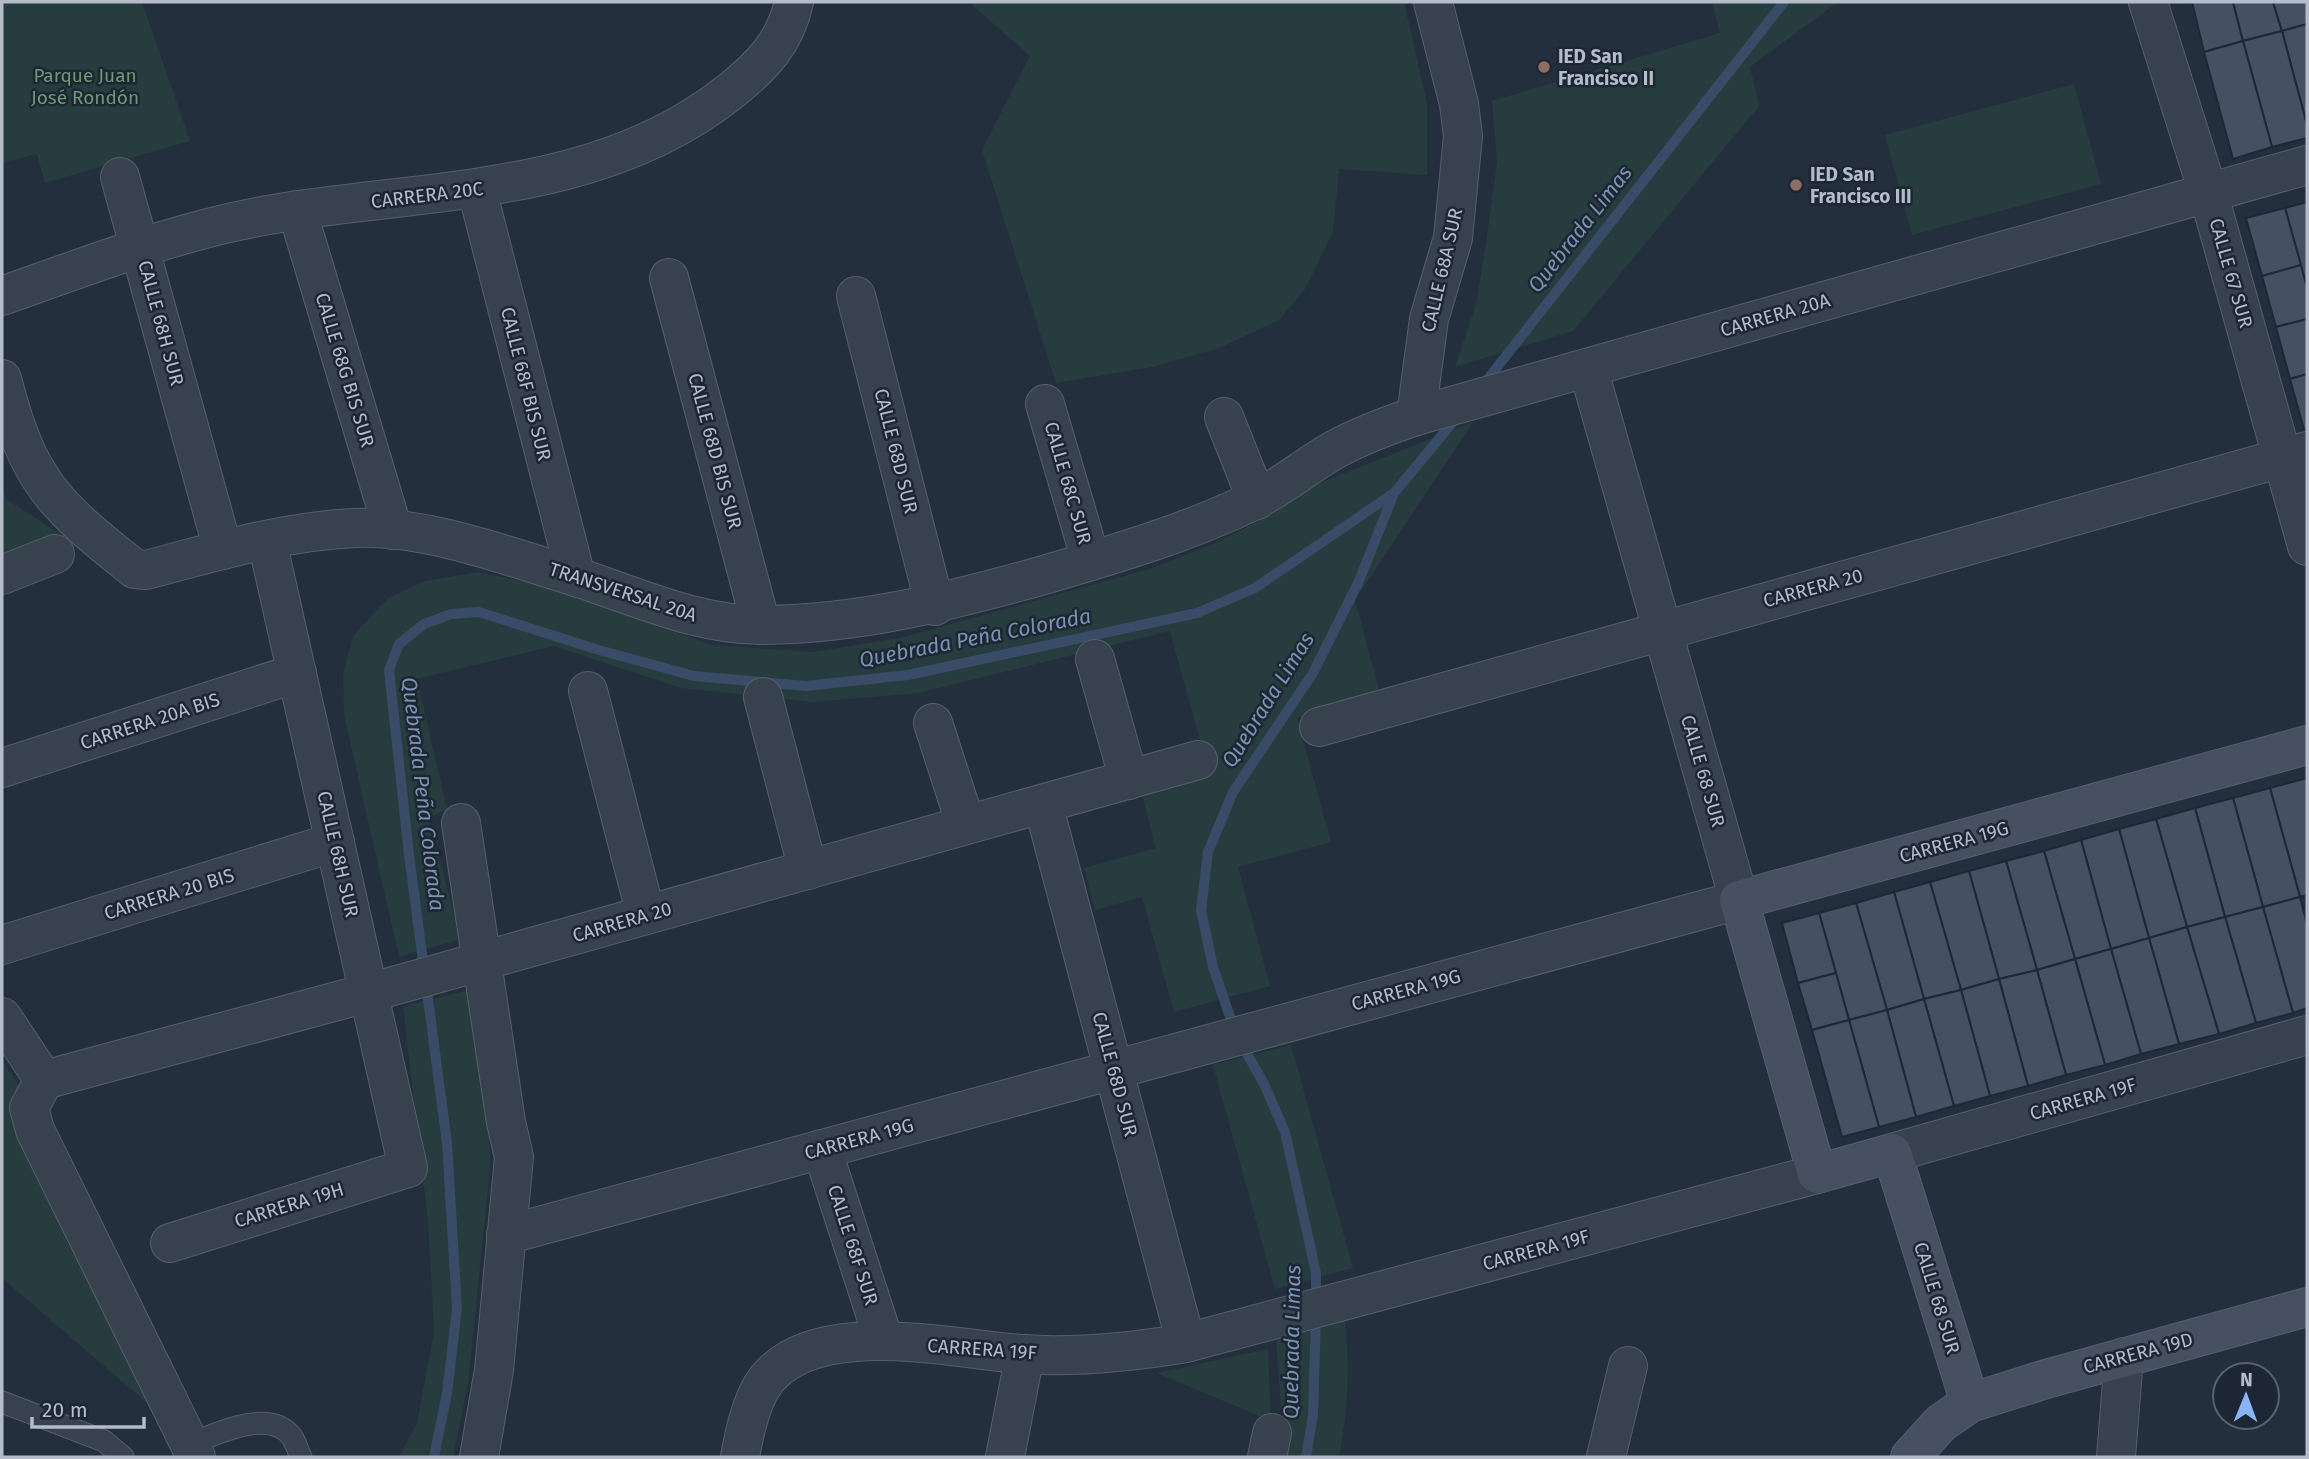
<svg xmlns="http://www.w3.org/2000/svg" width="2309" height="1459" viewBox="0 0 2309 1459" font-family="'Fira Sans',sans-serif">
  <rect width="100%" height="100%" fill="#242f3e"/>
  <g fill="#263c3f">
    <polygon points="2,2 142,2 190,141 45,183 37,154 2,163"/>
    <polygon points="969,2 1404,2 1427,103 1427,175 1339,169 1333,232 1305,289 1279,320 1217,349 1152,367 1056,383 982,150 1030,56"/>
    <polygon points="1712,2 1838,2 1750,67 1759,106 1573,331 1455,367 1477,301 1488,229 1497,162 1492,101 1720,33"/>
    <polygon points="2074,84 2101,184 1912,235 1885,135"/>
    <polygon points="1473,422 1355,600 1380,694 1297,718 1331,842 1238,867 1270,986 1174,1012 1142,897 1095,910 1084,868 1156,848 1141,791 1209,773 1170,631 918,693 813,702 681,688 554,646 417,679 447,809 428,819 461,939 399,957 344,715 343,674 353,636 388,598 425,581 478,572 537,584 712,645 813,652 904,637 1153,568 1218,542 1270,515 1317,484"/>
    <polygon points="2,486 6,499 65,537 2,559"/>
    <polygon points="474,989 491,1160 468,1384 453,1457 399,1457 417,1423 434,1332 428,1221 403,1006"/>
    <polygon points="1291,1045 1353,1268 1275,1289 1213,1065"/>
    <polygon points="2,1059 21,1090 183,1434 2,1278"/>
    <path d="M1345 1320C1350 1366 1348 1412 1339 1457H1278L1283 1436 1276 1340Z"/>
    <polygon points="1268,1349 1271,1421 1157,1373"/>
  </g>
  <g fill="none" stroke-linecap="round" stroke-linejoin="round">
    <g stroke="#394c67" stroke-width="10">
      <polyline points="1483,385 1784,2"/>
      <polyline points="1316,1300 1316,1273 1285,1132 1264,1084 1236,1034 1213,967 1201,910 1208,852 1233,792 1313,673 1359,581 1394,493 1458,416"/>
      <polyline points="434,1457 447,1393 457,1309 447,1143 409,855 389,670 399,644 424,624 451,614 479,612 599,650 694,676 806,686 908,675 1197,613 1255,588 1394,493"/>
      <polyline points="1306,1457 1313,1415 1316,1316"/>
    </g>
  </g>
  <g fill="#455162" stroke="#1f2835" stroke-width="2">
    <polygon points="2192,2 2233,2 2243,41 2204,52"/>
    <polygon points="2233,2 2273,2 2282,31 2243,41"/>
    <polygon points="2273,2 2307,2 2307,24 2282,31"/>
    <polygon points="2307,24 2307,125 2282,31"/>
    <polygon points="2282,31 2307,125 2307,138 2272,147 2243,41"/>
    <polygon points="2243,41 2272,147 2233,159 2204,52"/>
    <polygon points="2307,202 2307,288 2285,208"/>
    <polygon points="2285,208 2301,265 2262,276 2246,218"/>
    <polygon points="2301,265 2307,288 2307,319 2276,327 2262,276"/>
    <polygon points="2307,319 2307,374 2290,379 2276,327"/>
    <polygon points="2307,374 2307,432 2305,433 2290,379"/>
    <polygon points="2307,778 2307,895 2300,897 2270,788"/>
    <polygon points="2270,788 2300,897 2263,907 2233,798"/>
    <polygon points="2233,798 2263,907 2225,917 2195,808"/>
    <polygon points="2195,808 2225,917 2187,927 2156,819"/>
    <polygon points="2156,819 2187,927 2149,938 2119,829"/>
    <polygon points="2119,829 2149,938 2111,949 2081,840"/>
    <polygon points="2081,840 2111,949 2075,959 2044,851"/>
    <polygon points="2044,851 2075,959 2037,970 2006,861"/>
    <polygon points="2006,861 2037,970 1999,979 1969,871"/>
    <polygon points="1969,871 1999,979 1961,990 1930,882"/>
    <polygon points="1930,882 1961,990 1924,999 1894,892"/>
    <polygon points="1894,892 1924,999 1887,1010 1856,903"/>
    <polygon points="2300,897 2307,924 2307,1008 2293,1013 2263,907"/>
    <polygon points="1856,903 1887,1010 1849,1020 1819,913"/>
    <polygon points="2263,907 2293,1013 2256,1023 2225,917"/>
    <polygon points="1819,913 1836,973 1798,983 1782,923"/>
    <polygon points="2225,917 2256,1023 2219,1034 2187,927"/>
    <polygon points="2187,927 2219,1034 2179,1044 2149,938"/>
    <polygon points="2149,938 2179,1044 2141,1054 2111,949"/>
    <polygon points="2111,949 2141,1054 2105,1065 2075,959"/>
    <polygon points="2075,959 2105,1065 2066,1075 2037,970"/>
    <polygon points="2037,970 2066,1075 2028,1086 1999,979"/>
    <polygon points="1836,973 1849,1020 1812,1030 1798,983"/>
    <polygon points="1999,979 2028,1086 1990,1096 1961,990"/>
    <polygon points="1961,990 1990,1096 1954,1106 1924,999"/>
    <polygon points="1924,999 1954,1106 1916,1117 1887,1010"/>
    <polygon points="1887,1010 1916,1117 1879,1127 1849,1020"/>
    <polygon points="1849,1020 1879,1127 1842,1137 1812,1030"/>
  </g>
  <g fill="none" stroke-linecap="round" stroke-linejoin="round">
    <g stroke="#565f6c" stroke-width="23">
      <g id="lane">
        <polyline points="2,1402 104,1441 123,1457"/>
        <path d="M190 1444C216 1434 270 1407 292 1437 296 1443 298 1451 301 1457"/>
      </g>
    </g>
    <g stroke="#565f6c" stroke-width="40">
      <g id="street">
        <polyline points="2148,2 2208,192 2307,546"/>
        <polyline points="120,177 223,550"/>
        <polyline points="477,190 576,577"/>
        <polyline points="297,210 393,530"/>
        <polyline points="669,278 761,625"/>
        <path d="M2 296C78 269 154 240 233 222 401 185 590 205 732 90 763 65 785 42 794 2"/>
        <polyline points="856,296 935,606"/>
        <path d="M2 379C28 482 54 505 135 569L146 570C214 552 285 531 355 528 424 525 504 555 570 575 634 595 694 625 763 625 862 624 950 601 1044 575 1115 554 1184 534 1251 502 1281 488 1307 465 1336 449 1362 435 1389 425 1416 416L2307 165"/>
        <polyline points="1045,404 1091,561"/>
        <polyline points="1416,416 1429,319 1453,238 1463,136 1459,104 1433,2"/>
        <polyline points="1224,417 1257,500"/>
        <polyline points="2,575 55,554"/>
        <polyline points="1095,659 1129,780"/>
        <polyline points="588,691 646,915"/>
        <polyline points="763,697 808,870"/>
        <polyline points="933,723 966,825"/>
        <polyline points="1319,727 2307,451"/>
        <polyline points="2,768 297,673"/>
        <polyline points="1043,804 1186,1343"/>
        <polyline points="461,823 506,1122 514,1157 494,1370 479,1457"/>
        <polyline points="2,945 335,842"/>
        <polyline points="2,1017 44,1080"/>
        <polyline points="44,1080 404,983 1198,760"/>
        <polyline points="44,1080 29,1108 35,1130 196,1457"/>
        <polyline points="822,1149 884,1341"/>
        <polyline points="1892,1153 2307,1035"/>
        <polyline points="506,1235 1739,900 1588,368"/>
        <polyline points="170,1243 408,1168 267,541"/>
        <path d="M740 1457C744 1434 750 1406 762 1386 808 1314 950 1349 1021 1354 1076 1358 1132 1352 1186 1343L1817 1174"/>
        <polyline points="1005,1457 1025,1354"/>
        <polyline points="1267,1457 1272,1433"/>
        <polyline points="1606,1457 1628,1366"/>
        <polyline points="2116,1457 2124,1357"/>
      </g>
    </g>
    <g stroke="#565f6c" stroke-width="40">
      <g id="secondary">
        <polyline points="1970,1403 1892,1153 1817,1174 1739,900 2307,745"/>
        <polyline points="1910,1457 1941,1423 1970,1403 2046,1379 2307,1307"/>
      </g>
    </g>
    <use href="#lane" stroke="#38414e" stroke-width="21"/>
    <use href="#street" stroke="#38414e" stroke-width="38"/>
    <use href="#secondary" stroke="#465061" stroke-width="38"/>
  </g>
  <g fill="#8d6e63" stroke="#1d2633" stroke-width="2.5">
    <circle cx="1544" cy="67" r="7"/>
    <circle cx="1796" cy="185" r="7"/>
  </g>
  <g text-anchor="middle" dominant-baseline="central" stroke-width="5" stroke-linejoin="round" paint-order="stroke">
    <g font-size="19" font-weight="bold" fill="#b4bcc9" stroke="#1d2633" text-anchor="start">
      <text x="1558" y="56">IED San<tspan x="1558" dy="22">Francisco II</tspan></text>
      <text x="1810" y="174">IED San<tspan x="1810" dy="22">Francisco III</tspan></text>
    </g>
    <g font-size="19" fill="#6b9a76" stroke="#1d2633">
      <text x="85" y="75">Parque Juan<tspan x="85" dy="22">José Rondón</tspan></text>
    </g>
    <g font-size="19" fill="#b4bcc9" stroke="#1d2633">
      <text transform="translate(427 195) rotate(-7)">CARRERA 20C</text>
      <text transform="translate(1442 270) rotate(-77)">CALLE 68A SUR</text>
      <text transform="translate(2231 273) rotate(74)">CALLE 67 SUR</text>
      <text transform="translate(1775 315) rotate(-16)">CARRERA 20A</text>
      <text transform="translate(161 323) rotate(75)">CALLE 68H SUR</text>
      <text transform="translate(345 370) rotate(73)">CALLE 68G BIS SUR</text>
      <text transform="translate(526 384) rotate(76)">CALLE 68F BIS SUR</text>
      <text transform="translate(715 451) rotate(75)">CALLE 68D BIS SUR</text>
      <text transform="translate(896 451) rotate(76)">CALLE 68D SUR</text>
      <text transform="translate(1068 483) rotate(74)">CALLE 68C SUR</text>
      <text transform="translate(1813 588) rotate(-15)">CARRERA 20</text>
      <text transform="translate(623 592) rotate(18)">TRANSVERSAL 20A</text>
      <text transform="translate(150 721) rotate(-18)">CARRERA 20A BIS</text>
      <text transform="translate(1703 771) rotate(74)">CALLE 68 SUR</text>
      <text transform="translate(1954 842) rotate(-15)">CARRERA 19G</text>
      <text transform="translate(338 854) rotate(77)">CALLE 68H SUR</text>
      <text transform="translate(169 894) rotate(-17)">CARRERA 20 BIS</text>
      <text transform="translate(622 922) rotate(-16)">CARRERA 20</text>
      <text transform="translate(1406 990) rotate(-15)">CARRERA 19G</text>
      <text transform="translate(1115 1074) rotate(75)">CALLE 68D SUR</text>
      <text transform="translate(2083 1099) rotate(-16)">CARRERA 19F</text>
      <text transform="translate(859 1139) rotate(-15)">CARRERA 19G</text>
      <text transform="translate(289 1205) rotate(-17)">CARRERA 19H</text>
      <text transform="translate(853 1245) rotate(72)">CALLE 68F SUR</text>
      <text transform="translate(1536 1250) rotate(-15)">CARRERA 19F</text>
      <text transform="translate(1937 1298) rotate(73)">CALLE 68 SUR</text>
      <text transform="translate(982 1349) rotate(4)">CARRERA 19F</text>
      <text transform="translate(2138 1353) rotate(-15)">CARRERA 19D</text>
    </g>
    <g font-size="21" font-style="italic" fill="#7c92b1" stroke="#1d2633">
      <text transform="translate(1580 229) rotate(-52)">Quebrada Limas</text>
      <text transform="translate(975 638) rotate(-11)">Quebrada Peña Colorada</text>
      <text transform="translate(1268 700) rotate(-58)">Quebrada Limas</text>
      <text transform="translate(423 794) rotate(83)">Quebrada Peña Colorada</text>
      <text transform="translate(1292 1342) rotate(-89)">Quebrada Limas</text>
    </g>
  </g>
  <rect width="2309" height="1459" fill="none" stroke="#b4bcc9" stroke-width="7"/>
  <g transform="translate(2246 1396) rotate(1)"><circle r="33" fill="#1d2633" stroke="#59626f" stroke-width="2"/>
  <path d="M0-5L12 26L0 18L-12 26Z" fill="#8ab4f8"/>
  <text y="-10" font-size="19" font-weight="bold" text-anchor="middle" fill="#b4bcc9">N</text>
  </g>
  <path d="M32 1417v10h112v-10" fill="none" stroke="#b4bcc9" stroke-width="3.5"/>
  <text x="42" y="1417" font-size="21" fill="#b4bcc9" stroke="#1d2633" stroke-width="5" paint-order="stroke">20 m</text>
</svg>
